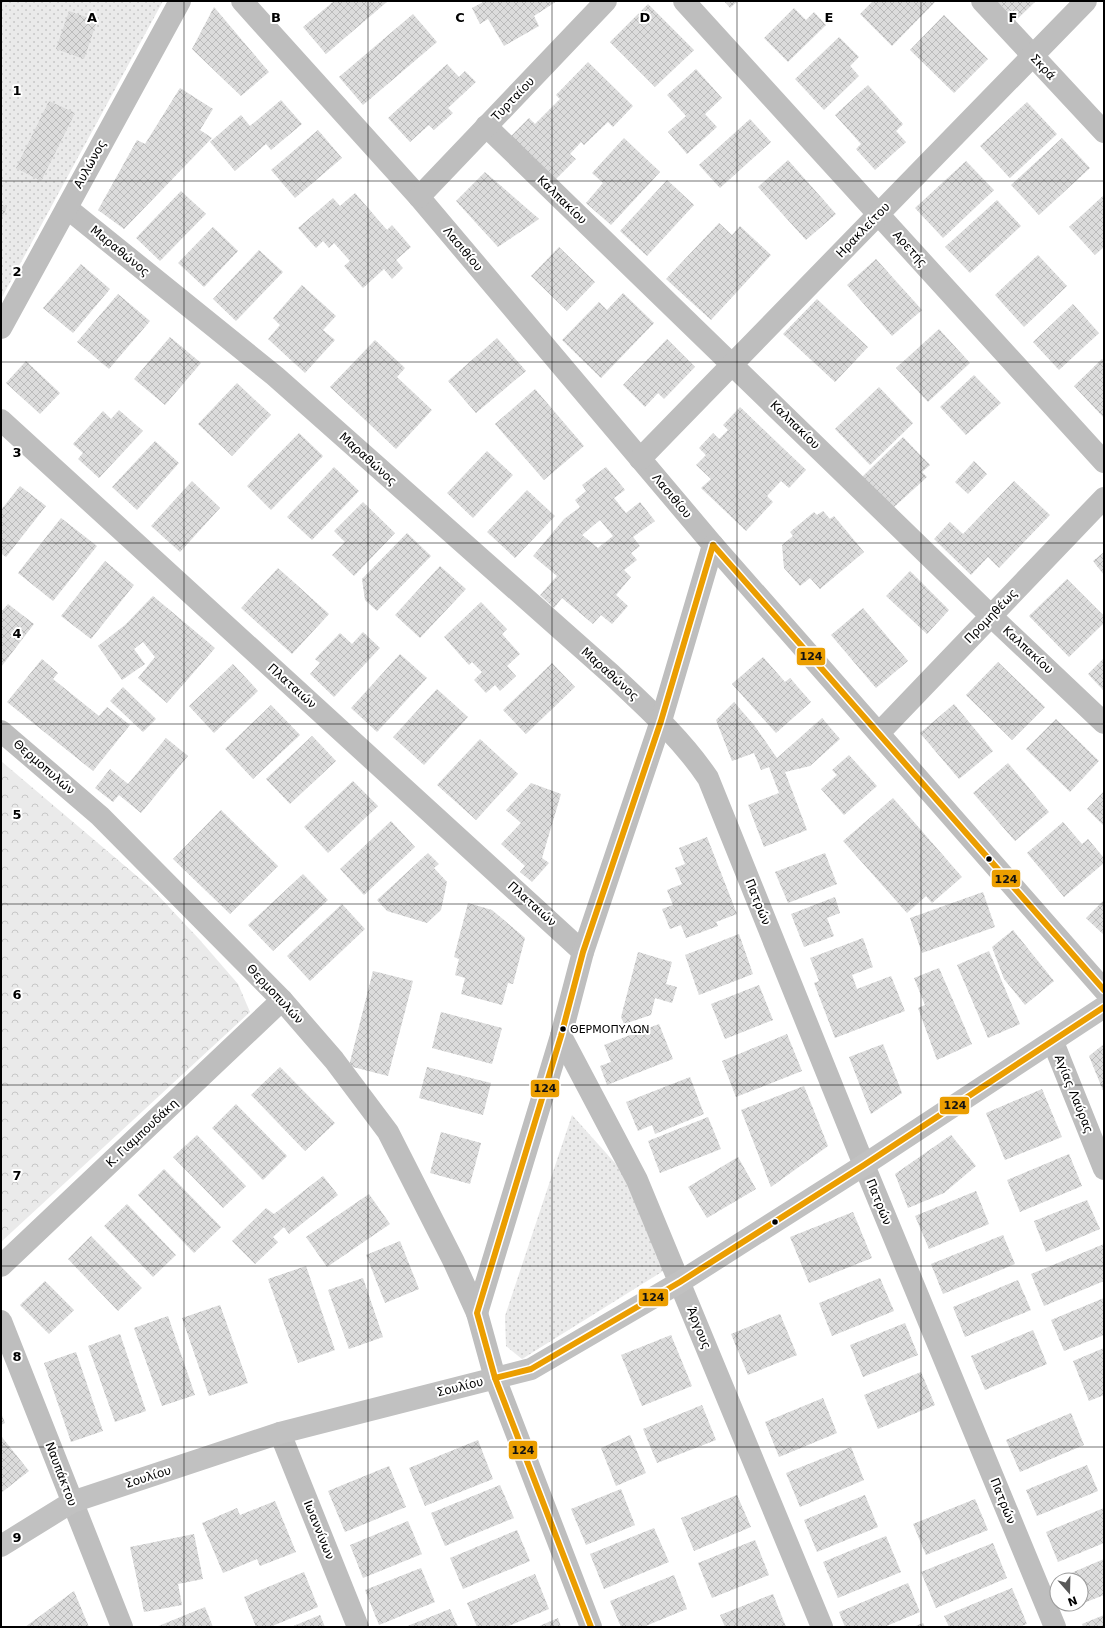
<svg xmlns="http://www.w3.org/2000/svg" width="1105" height="1628" viewBox="0 0 1105 1628" font-family="'DejaVu Sans',sans-serif">
  <defs>
    <pattern id="grass-dots" width="8" height="8" patternUnits="userSpaceOnUse"><rect width="8" height="8" fill="#eaeaea"/><path d="M2 2h.1M6 6h.1" fill="none" stroke="#c7c7c7" stroke-width="1.8" stroke-linecap="round"/></pattern>
    <pattern id="park-crowns" width="20" height="18" patternUnits="userSpaceOnUse"><rect width="20" height="18" fill="#eaeaea"/><path d="M2 6a3 3 0 1 1 6 0M12 15a3 3 0 1 1 6 0" fill="none" stroke="#c7c7c7"/></pattern>
    <pattern id="building-cross-hatch" width="8" height="8" patternUnits="userSpaceOnUse"><rect width="8" height="8" fill="#dcdcdc"/><path d="M0 0l8 8M0 8l8-8" fill="none" stroke="#bbb"/></pattern>
  </defs>
  <rect width="100%" height="100%" fill="#fff"/>
  <g fill="url(#grass-dots)">
    <polygon points="1,1 163,1 1,299"/>
    <polygon points="572,1115 632,1182 668,1268 522,1359 506,1346 505,1316"/>
  </g>
  <polygon fill="url(#park-crowns)" points="1,761 151,888 199,939 238,984 250,1012 1,1242"/>
  <g fill="url(#building-cross-hatch)" fill-rule="evenodd">
    <polygon points="334,1 388,1 326,54 303,27"/>
    <polygon points="485,1 557,1 534,16 539,26 504,46 488,19 480,24 472,8"/>
    <polygon points="724,1 738,1 730,8"/>
    <polygon points="873,1 936,1 892,46 860,14"/>
    <polygon points="992,1 1036,1 1013,23"/>
    <polygon points="648,4 694,50 655,87 610,42"/>
    <polygon points="214,7 269,72 241,96 192,49"/>
    <polygon points="794,8 806,20 814,12 826,25 788,62 764,38"/>
    <polygon points="69,11 97,21 84,59 56,49"/>
    <polygon points="413,14 437,42 363,105 339,77"/>
    <polygon points="944,15 988,59 954,93 910,50"/>
    <polygon points="839,37 859,57 850,66 859,76 824,110 795,79"/>
    <polygon points="588,62 633,106 613,127 608,122 584,145 581,142 570,154 576,159 554,181 510,137 529,118 535,124 560,99 556,95"/>
    <polygon points="447,64 459,77 465,71 476,82 448,108 453,113 434,130 429,125 410,142 388,118"/>
    <polygon points="696,69 722,98 705,114 717,127 687,154 668,132 686,116 667,95"/>
    <polygon points="868,85 903,124 896,131 906,142 875,170 856,149 861,144 835,115"/>
    <polygon points="180,88 213,109 200,130 212,138 124,229 98,210 137,140 145,144"/>
    <polygon points="281,100 302,124 271,150 266,144 235,171 210,142 241,115 250,126"/>
    <polygon points="49,101 75,113 41,181 16,168"/>
    <polygon points="1027,102 1057,134 1010,178 980,146"/>
    <polygon points="750,119 771,142 720,188 699,165"/>
    <polygon points="318,130 342,158 295,198 271,170"/>
    <polygon points="624,138 660,172 611,225 586,203 603,183 592,173"/>
    <polygon points="1062,138 1090,168 1039,215 1011,185"/>
    <polygon points="788,160 836,214 806,240 758,187"/>
    <polygon points="966,161 994,190 943,238 915,208"/>
    <polygon points="485,172 539,219 498,247 456,201"/>
    <polygon points="667,180 694,205 647,256 620,231"/>
    <polygon points="181,191 206,214 160,261 136,238"/>
    <polygon points="355,193 387,230 392,225 411,247 396,260 403,268 392,279 384,269 363,288 344,266 350,261 334,243 329,248 323,241 316,248 298,228 333,198 340,206"/>
    <polygon points="1104,195 1104,247 1095,255 1069,227"/>
    <polygon points="997,200 1021,226 970,273 945,247"/>
    <polygon points="1,204 7,207 1,220"/>
    <polygon points="719,223 732,235 740,226 771,255 711,320 666,279"/>
    <polygon points="213,227 238,251 204,287 178,263"/>
    <polygon points="559,247 595,282 567,311 531,276"/>
    <polygon points="259,250 283,272 236,321 213,299"/>
    <polygon points="1038,255 1067,286 1024,327 995,295"/>
    <polygon points="876,259 922,310 892,336 847,285"/>
    <polygon points="81,264 110,289 73,333 43,308"/>
    <polygon points="302,285 336,316 323,330 335,340 305,373 268,339 280,325 273,318"/>
    <polygon points="623,293 654,323 601,378 562,340 599,302 607,310"/>
    <polygon points="118,294 150,321 109,369 77,342"/>
    <polygon points="817,299 868,347 835,382 783,334"/>
    <polygon points="1073,304 1099,333 1059,370 1033,342"/>
    <polygon points="939,329 970,363 928,402 896,368"/>
    <polygon points="170,337 201,363 165,405 134,379"/>
    <polygon points="497,338 526,371 476,413 448,381"/>
    <polygon points="667,339 695,367 664,399 658,393 645,407 623,385"/>
    <polygon points="375,340 405,368 397,377 432,410 396,449 330,387"/>
    <polygon points="1102,359 1104,361 1104,418 1074,386"/>
    <polygon points="26,361 60,393 40,414 6,383"/>
    <polygon points="974,375 1001,403 966,435 940,407"/>
    <polygon points="237,383 271,415 232,456 198,424"/>
    <polygon points="879,387 913,423 870,465 835,429"/>
    <polygon points="535,389 584,446 544,480 495,424"/>
    <polygon points="740,407 806,470 789,488 781,481 767,496 773,502 746,531 701,488 711,479 696,465 706,455 699,448 713,433 719,439 728,430 723,425"/>
    <polygon points="119,410 143,431 99,478 78,459 83,453 73,444 103,411 111,419"/>
    <polygon points="299,433 323,456 271,510 247,486"/>
    <polygon points="903,437 930,465 922,472 927,477 892,509 861,478"/>
    <polygon points="155,441 179,463 137,510 112,487"/>
    <polygon points="487,451 513,475 473,518 447,493"/>
    <polygon points="974,461 987,474 968,494 955,482"/>
    <polygon points="334,467 359,491 312,540 287,517"/>
    <path d="M606 467 625 490 614 498 626 513 640 502 655 521 633 537 640 546 631 553 637 560 624 570 631 577 616 595 628 606 612 624 601 615 593 624 562 598 554 608 540 595 557 576 533 556 564 519 580 507 575 500 586 491 582 485ZM600 520 613 536 598 548 582 535Z"/>
    <polygon points="192,481 220,508 180,552 151,526"/>
    <polygon points="1014,481 1050,515 999,568 988,557 971,575 934,539 950,522 963,534"/>
    <polygon points="20,486 46,506 6,557 1,553 1,510"/>
    <polygon points="527,490 555,516 515,558 487,532"/>
    <polygon points="363,502 395,533 354,576 332,555 345,542 334,531"/>
    <polygon points="823,511 830,519 834,516 864,552 820,589 810,578 800,586 784,568 782,545 793,536 790,532 814,512 817,515"/>
    <polygon points="61,518 97,546 53,601 18,573"/>
    <polygon points="407,533 431,556 377,611 365,600 362,579"/>
    <polygon points="1104,552 1104,575 1093,561"/>
    <polygon points="105,561 134,585 91,639 61,616"/>
    <polygon points="440,566 466,589 420,638 395,615"/>
    <polygon points="278,568 329,614 292,654 241,608"/>
    <polygon points="910,571 949,610 927,634 886,596"/>
    <polygon points="1067,579 1104,616 1104,623 1069,657 1029,616"/>
    <polygon points="153,596 215,648 167,703 138,678 155,657 143,642 134,649 145,664 122,680 98,646 125,625"/>
    <polygon points="481,602 507,629 502,634 520,654 507,666 516,676 500,691 495,685 486,693 474,680 482,672 472,662 469,665 444,637"/>
    <polygon points="8,604 34,624 1,667 1,612"/>
    <polygon points="863,608 908,661 876,688 831,635"/>
    <polygon points="363,632 380,648 334,697 310,674 320,663 315,659 340,633 352,644"/>
    <polygon points="400,654 427,678 377,732 351,708"/>
    <polygon points="763,657 785,682 790,678 811,702 776,733 732,684"/>
    <polygon points="1104,658 1104,691 1088,674"/>
    <polygon points="42,659 58,673 53,679 99,716 107,707 130,725 93,771 7,702"/>
    <polygon points="998,662 1045,707 1012,740 966,695"/>
    <polygon points="552,663 575,687 526,734 503,710"/>
    <polygon points="233,664 258,691 214,733 189,706"/>
    <polygon points="123,687 156,719 143,732 110,701"/>
    <polygon points="437,689 468,717 424,765 393,737"/>
    <polygon points="734,702 754,725 777,758 822,718 840,739 810,766 785,772 807,830 764,847 748,805 779,793 769,767 761,770 754,753 732,761 716,720"/>
    <polygon points="954,704 993,751 959,779 920,733"/>
    <polygon points="271,705 300,735 253,779 225,749"/>
    <polygon points="1056,719 1099,761 1070,792 1026,749"/>
    <polygon points="312,736 336,761 290,804 266,779"/>
    <polygon points="166,738 188,756 141,813 119,795 113,802 95,788 110,769 128,784"/>
    <polygon points="480,739 518,774 476,820 437,785"/>
    <polygon points="849,755 877,786 844,815 821,789 837,775 832,770"/>
    <polygon points="1008,763 1049,812 1015,841 973,793"/>
    <polygon points="353,781 378,806 328,853 304,827"/>
    <polygon points="531,783 561,794 542,858 549,863 532,882 520,872 525,866 501,844 521,823 506,810"/>
    <polygon points="1104,791 1104,826 1087,809"/>
    <polygon points="893,798 962,877 932,903 926,896 907,913 843,841"/>
    <polygon points="221,810 278,866 230,914 173,859"/>
    <polygon points="391,821 415,847 364,895 340,869"/>
    <polygon points="1063,822 1082,844 1088,839 1104,858 1104,863 1064,897 1027,853"/>
    <polygon points="707,837 737,914 716,922 718,926 686,938 681,925 670,929 662,909 673,905 667,890 682,884 675,868 685,864 679,848"/>
    <polygon points="428,853 439,864 434,868 447,882 441,910 427,923 387,911 377,900"/>
    <polygon points="825,853 837,884 788,903 775,872"/>
    <polygon points="303,874 328,900 273,951 248,925"/>
    <polygon points="983,892 995,927 922,953 910,918"/>
    <polygon points="835,897 840,913 827,918 834,936 804,947 791,914"/>
    <polygon points="1104,900 1104,935 1086,918"/>
    <polygon points="468,903 492,910 525,938 513,984 508,983 502,1005 461,994 465,978 455,975 459,959 454,957"/>
    <polygon points="342,904 365,929 310,981 287,956"/>
    <polygon points="1013,930 1054,981 1025,1005 1004,979 992,947"/>
    <polygon points="739,934 753,974 699,995 685,955"/>
    <polygon points="863,938 873,967 852,975 857,989 891,976 905,1011 835,1038 814,983 819,981 810,958"/>
    <polygon points="989,951 1020,1024 988,1038 957,965"/>
    <polygon points="638,952 672,962 666,984 677,987 672,1003 655,998 651,1015 624,1024 621,1017"/>
    <polygon points="939,968 972,1044 937,1060 918,1008 925,1005 914,978"/>
    <polygon points="373,971 413,981 388,1076 349,1066"/>
    <polygon points="759,985 773,1020 725,1039 711,1004"/>
    <polygon points="441,1012 502,1028 492,1064 432,1048"/>
    <polygon points="659,1024 673,1059 607,1085 600,1066 611,1062 604,1045"/>
    <polygon points="787,1034 802,1071 736,1097 722,1061"/>
    <polygon points="883,1044 902,1093 871,1114 849,1057"/>
    <polygon points="1104,1044 1104,1093 1089,1056"/>
    <polygon points="280,1067 335,1123 305,1151 251,1095"/>
    <polygon points="427,1067 491,1083 483,1115 419,1098"/>
    <polygon points="690,1077 704,1114 655,1134 652,1125 638,1131 626,1102"/>
    <polygon points="804,1086 828,1146 771,1187 741,1110"/>
    <polygon points="1042,1089 1062,1137 1005,1160 986,1113"/>
    <polygon points="236,1104 287,1156 263,1180 212,1128"/>
    <polygon points="708,1117 721,1149 660,1173 648,1141"/>
    <polygon points="441,1132 481,1143 470,1184 430,1173"/>
    <polygon points="197,1135 246,1186 223,1208 173,1157"/>
    <polygon points="951,1135 976,1166 944,1193 908,1208 895,1174"/>
    <polygon points="1069,1154 1082,1186 1020,1212 1007,1180"/>
    <polygon points="738,1157 756,1189 707,1218 688,1187"/>
    <polygon points="164,1169 221,1227 194,1253 138,1195"/>
    <polygon points="323,1176 338,1195 289,1234 284,1227 273,1237 278,1242 255,1264 232,1241 266,1208 274,1214"/>
    <polygon points="976,1191 989,1224 929,1249 915,1216"/>
    <polygon points="369,1194 390,1224 327,1267 306,1237"/>
    <polygon points="1087,1200 1100,1229 1046,1252 1034,1221"/>
    <polygon points="127,1204 176,1255 153,1277 104,1226"/>
    <polygon points="853,1212 872,1258 809,1283 790,1237"/>
    <polygon points="1003,1235 1015,1264 943,1294 931,1264"/>
    <polygon points="91,1236 142,1288 118,1311 68,1259"/>
    <polygon points="400,1241 419,1289 385,1303 366,1255"/>
    <polygon points="1104,1244 1104,1281 1044,1306 1031,1274"/>
    <polygon points="306,1266 335,1350 298,1363 268,1279"/>
    <polygon points="363,1278 383,1337 349,1349 328,1290"/>
    <polygon points="880,1278 894,1311 832,1336 819,1303"/>
    <polygon points="1018,1280 1031,1310 965,1337 953,1307"/>
    <polygon points="45,1281 74,1310 49,1334 20,1305"/>
    <polygon points="1104,1298 1104,1335 1064,1351 1051,1320"/>
    <polygon points="220,1305 248,1383 209,1396 182,1318"/>
    <polygon points="780,1314 797,1355 748,1375 731,1334"/>
    <polygon points="168,1316 195,1395 162,1406 134,1328"/>
    <polygon points="905,1323 918,1355 863,1377 850,1345"/>
    <polygon points="1033,1330 1047,1364 985,1390 971,1356"/>
    <polygon points="120,1334 146,1411 115,1422 88,1346"/>
    <polygon points="671,1335 692,1386 642,1406 621,1355"/>
    <polygon points="1104,1348 1104,1395 1089,1401 1073,1361"/>
    <polygon points="76,1352 103,1431 71,1442 44,1363"/>
    <polygon points="921,1372 935,1405 878,1429 864,1395"/>
    <polygon points="823,1398 837,1433 779,1457 765,1422"/>
    <polygon points="702,1405 716,1440 657,1463 643,1429"/>
    <polygon points="1,1413 5,1423 1,1425"/>
    <polygon points="1071,1413 1084,1445 1020,1472 1006,1440"/>
    <polygon points="630,1435 646,1473 616,1486 601,1448"/>
    <polygon points="1,1436 29,1471 1,1493"/>
    <polygon points="478,1440 493,1479 425,1506 409,1468"/>
    <polygon points="851,1447 864,1480 800,1507 786,1473"/>
    <polygon points="1087,1465 1098,1491 1037,1516 1026,1490"/>
    <polygon points="389,1466 406,1507 345,1532 328,1491"/>
    <polygon points="500,1485 514,1518 445,1546 431,1513"/>
    <polygon points="621,1489 635,1525 586,1545 571,1509"/>
    <polygon points="737,1495 751,1527 694,1551 681,1518"/>
    <polygon points="865,1495 878,1527 817,1552 804,1520"/>
    <polygon points="975,1499 988,1530 926,1555 913,1524"/>
    <polygon points="275,1501 296,1552 260,1566 257,1559 223,1573 202,1523 237,1508 240,1515"/>
    <polygon points="1104,1508 1104,1543 1058,1562 1046,1532"/>
    <polygon points="408,1521 422,1554 363,1578 350,1545"/>
    <polygon points="654,1528 669,1562 604,1589 590,1554"/>
    <polygon points="517,1530 530,1561 463,1589 450,1558"/>
    <polygon points="194,1534 203,1579 178,1584 182,1605 144,1612 130,1547"/>
    <polygon points="886,1536 901,1572 838,1598 823,1562"/>
    <polygon points="755,1540 769,1575 712,1598 698,1563"/>
    <polygon points="993,1543 1007,1578 936,1608 921,1572"/>
    <polygon points="1104,1559 1104,1595 1076,1606 1076,1604 1081,1604 1081,1580 1066,1580 1064,1576"/>
    <polygon points="421,1568 435,1602 379,1625 365,1590"/>
    <polygon points="304,1572 318,1607 270,1627 256,1627 244,1597"/>
    <polygon points="535,1574 549,1609 506,1627 477,1627 467,1603"/>
    <polygon points="674,1575 687,1609 643,1627 621,1627 610,1601"/>
    <polygon points="908,1583 920,1612 884,1627 845,1627 839,1612"/>
    <polygon points="1012,1588 1027,1624 1018,1627 949,1627 944,1616"/>
    <polygon points="74,1591 89,1627 25,1627"/>
    <polygon points="773,1594 786,1627 725,1627 720,1615"/>
    <polygon points="205,1607 213,1627 156,1627"/>
    <polygon points="450,1609 458,1627 405,1627"/>
    <polygon points="320,1615 325,1627 291,1627"/>
    <polygon points="1104,1615 1104,1627 1083,1627 1082,1624"/>
    <polygon points="558,1618 561,1627 537,1627"/>
    <polygon points="923,1623 925,1627 913,1627"/>
  </g>
  <g fill="none" stroke-linecap="round" stroke-linejoin="round">
    <g stroke="#bebebe" stroke-width="22">
      <polyline points="242,1 419,197 713,545 1104,990"/>
      <polyline points="684,1 1104,462"/>
      <polyline points="982,1 1104,132"/>
      <polyline points="486,126 991,616 1104,723"/>
      <polyline points="419,197 606,1"/>
      <path d="M67 208 275 376 611 674C646 707 681 738 708 778L864 1165 1055 1627"/>
      <polyline points="1,328 180,1"/>
      <polyline points="1,420 583,952"/>
      <polyline points="640,459 1086,1"/>
      <polyline points="1,731 100,816 282,1000 334,1060 388,1132 454,1262 477,1313 495,1378 591,1627"/>
      <polyline points="879,733 1104,498"/>
      <polyline points="561,1036 637,1180 822,1627"/>
      <polyline points="1053,1042 1104,1169"/>
      <polyline points="1,1266 282,1000"/>
      <polyline points="477,1313 561,1036 583,952 661,721 713,545"/>
      <polyline points="1,1321 122,1627"/>
      <polyline points="280,1433 358,1627"/>
    </g>
    <polyline stroke="#c1c1c1" stroke-width="22" points="1,1546 72,1502 280,1433 531,1369 680,1282 864,1165 1104,1007"/>
    <g stroke="#fff" stroke-width="9">
      <g id="bus-1">
        <polyline points="713,545 1104,990"/>
        <polyline points="495,1378 531,1369 680,1282 864,1165 1104,1007"/>
        <polyline points="591,1627 495,1378 477,1313 561,1036 583,952 661,721 713,545"/>
      </g>
    </g>
    <use href="#bus-1" stroke="#eb9e00" stroke-width="6"/>
  </g>
  <path fill="none" stroke="#000" stroke-width="1" stroke-opacity="0.55" d="M184 1V1627M368 1V1627M552 1V1627M737 1V1627M921 1V1627M1 181H1104M1 362H1104M1 543H1104M1 724H1104M1 904H1104M1 1085H1104M1 1266H1104M1 1447H1104"/>
  <g fill="#000" stroke="#fff" stroke-width="1.5">
    <circle cx="989" cy="859" r="3.5"/>
    <circle cx="563" cy="1029" r="3.5"/>
    <circle cx="775" cy="1222" r="3.5"/>
  </g>
  <g text-anchor="middle" dominant-baseline="central" stroke-width="4" stroke-linejoin="round" paint-order="stroke">
    <g font-size="11" fill="#000" stroke="#fff" text-anchor="start">
      <text x="570" y="1029">ΘΕΡΜΟΠΥΛΩΝ</text>
    </g>
    <g font-size="12" fill="#000" stroke="#fff">
      <text transform="translate(1043 67) rotate(47)">Σκρά</text>
      <text transform="translate(513 99) rotate(-46)">Τυρταίου</text>
      <text transform="translate(90 164) rotate(-61)">Αυλώνος</text>
      <text transform="translate(562 200) rotate(44)">Καλπακίου</text>
      <text transform="translate(863 230) rotate(-46)">Ηρακλείτου</text>
      <text transform="translate(463 249) rotate(50)">Λασιθίου</text>
      <text transform="translate(910 249) rotate(48)">Αρετής</text>
      <text transform="translate(120 251) rotate(39)">Μαραθώνος</text>
      <text transform="translate(795 425) rotate(44)">Καλπακίου</text>
      <text transform="translate(368 459) rotate(42)">Μαραθώνος</text>
      <text transform="translate(672 496) rotate(50)">Λασιθίου</text>
      <text transform="translate(991 616) rotate(-46)">Προμηθέως</text>
      <text transform="translate(1028 650) rotate(43)">Καλπακίου</text>
      <text transform="translate(610 674) rotate(42)">Μαραθώνος</text>
      <text transform="translate(292 686) rotate(42)">Πλαταιών</text>
      <text transform="translate(44 767) rotate(41)">Θερμοπυλών</text>
      <text transform="translate(758 902) rotate(68)">Πατρών</text>
      <text transform="translate(532 904) rotate(42)">Πλαταιών</text>
      <text transform="translate(275 994) rotate(47)">Θερμοπυλών</text>
      <text transform="translate(1074 1094) rotate(68)">Αγίας Λαύρας</text>
      <text transform="translate(142 1133) rotate(-43)">Κ. Γιαμπουδάκη</text>
      <text transform="translate(879 1202) rotate(68)">Πατρών</text>
      <text transform="translate(699 1328) rotate(68)">Άργους</text>
      <text transform="translate(460 1387) rotate(-14)">Σουλίου</text>
      <text transform="translate(61 1474) rotate(69)">Ναυπάκτου</text>
      <text transform="translate(148 1477) rotate(-18)">Σουλίου</text>
      <text transform="translate(1003 1501) rotate(68)">Πατρών</text>
      <text transform="translate(319 1530) rotate(68)">Ιωαννίνων</text>
    </g>
  </g>
  <g font-size="13" text-anchor="middle" font-weight="bold" fill="#000" stroke="#fff" stroke-width="4" stroke-linejoin="round" paint-order="stroke">
    <text x="92" y="22">A</text>
    <text x="276" y="22">B</text>
    <text x="460" y="22">C</text>
    <text x="645" y="22">D</text>
    <text x="829" y="22">E</text>
    <text x="1013" y="22">F</text>
    <text x="17" y="95">1</text>
    <text x="17" y="276">2</text>
    <text x="17" y="457">3</text>
    <text x="17" y="638">4</text>
    <text x="17" y="819">5</text>
    <text x="17" y="999">6</text>
    <text x="17" y="1180">7</text>
    <text x="17" y="1361">8</text>
    <text x="17" y="1542">9</text>
  </g>
  <g stroke="#fff" stroke-width="1.5">
    <rect x="796" y="647" width="30" height="19" rx="4" fill="#eb9e00"/>
    <rect x="991" y="869" width="30" height="19" rx="4" fill="#eb9e00"/>
    <rect x="530" y="1079" width="30" height="19" rx="4" fill="#eb9e00"/>
    <rect x="939" y="1096" width="31" height="19" rx="4" fill="#eb9e00"/>
    <rect x="638" y="1288" width="31" height="19" rx="4" fill="#eb9e00"/>
    <rect x="508" y="1440" width="30" height="20" rx="4" fill="#eb9e00"/>
  </g>
  <g font-size="11" text-anchor="middle" font-weight="bold" fill="#111">
    <text x="811" y="660">124</text>
    <text x="1006" y="883">124</text>
    <text x="545" y="1092">124</text>
    <text x="955" y="1109">124</text>
    <text x="653" y="1301">124</text>
    <text x="523" y="1454">124</text>
  </g>
  <rect width="1105" height="1628" fill="none" stroke="#000000" stroke-width="4"/>
  <g transform="translate(1069 1592) rotate(160)"><circle r="19" fill="#ffffff" stroke="#999999"/>
  <path d="M0-3L7 15L0 10L-7 15Z" fill="#595959"/>
  <text y="-6" font-size="11" font-weight="bold" text-anchor="middle" fill="#000000">N</text>
  </g>
</svg>
